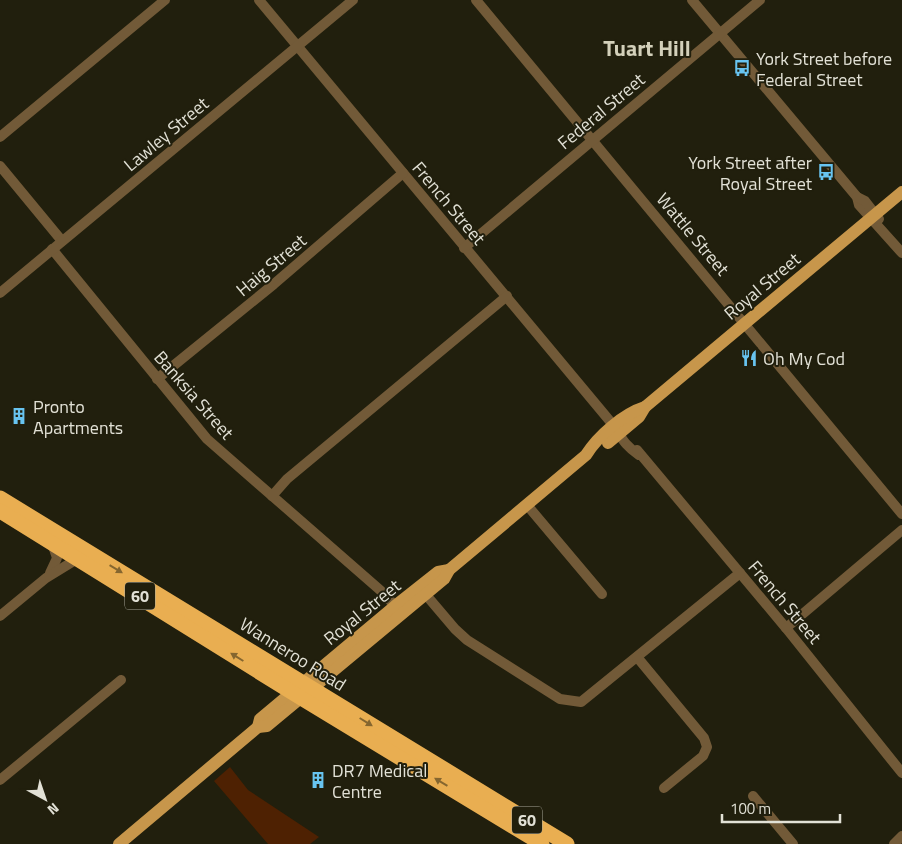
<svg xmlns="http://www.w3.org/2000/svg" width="902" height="844" viewBox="0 0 902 844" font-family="'Titillium Web',sans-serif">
  <rect width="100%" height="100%" fill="#211f0d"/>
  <polygon fill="#4e2102" points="230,767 248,790 319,837 310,844 268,844 214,781"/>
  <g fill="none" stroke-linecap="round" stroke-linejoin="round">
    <g stroke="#725a38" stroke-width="10">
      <path d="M259 0 609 420C621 434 621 443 639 455"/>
      <polyline points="476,0 902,514"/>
      <polyline points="692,0 857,197 859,205 902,253"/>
      <polyline points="0,137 165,0"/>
      <polyline points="0,166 62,241"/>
      <polyline points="857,197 865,201 879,219"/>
      <polyline points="464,248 760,0"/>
      <polyline points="52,249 207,439 380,590 400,611"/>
      <polyline points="0,293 353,0"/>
      <polyline points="157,379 274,284 403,173"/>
      <polyline points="637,450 786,628 902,773"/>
      <polyline points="272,496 287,479 507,296"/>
      <polyline points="527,505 602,594"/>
      <polyline points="50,573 57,558 52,543"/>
      <polyline points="421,589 455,629 467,640 560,699 581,702 740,573"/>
      <polyline points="0,616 46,578 77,559"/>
      <polyline points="786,628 902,530"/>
      <polyline points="637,657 704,738 707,747 703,756 664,788"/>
      <polyline points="0,780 121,680"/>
      <polyline points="753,796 793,844"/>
      <polyline points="894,844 902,836"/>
    </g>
    <g stroke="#c7964b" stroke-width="12">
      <polyline points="608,443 639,417 645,407 902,192"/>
      <polyline points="258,727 260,719 395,606 438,572 449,570"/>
      <path d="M119 844 258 727 267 726 444 579 449 570 586 455C598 436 623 414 645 407"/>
    </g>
    <g stroke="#e9ae51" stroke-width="15">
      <polyline points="0,498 567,844"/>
      <polyline points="0,511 301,698 542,844"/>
    </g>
  </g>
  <defs><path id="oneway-solid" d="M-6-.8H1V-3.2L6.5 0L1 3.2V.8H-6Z" transform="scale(1.25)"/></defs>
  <g fill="#85662f">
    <use href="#oneway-solid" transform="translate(116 569) rotate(31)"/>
    <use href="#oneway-solid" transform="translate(237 657) rotate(-148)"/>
    <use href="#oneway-solid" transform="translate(366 722) rotate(32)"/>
    <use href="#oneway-solid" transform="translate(441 782) rotate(-149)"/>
  </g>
  <defs>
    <g id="bus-bare" transform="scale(1.35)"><path d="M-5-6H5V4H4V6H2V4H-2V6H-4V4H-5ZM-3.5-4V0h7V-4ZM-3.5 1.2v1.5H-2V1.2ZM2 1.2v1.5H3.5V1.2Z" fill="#68c4f0" stroke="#211f0d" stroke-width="2.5" paint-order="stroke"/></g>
    <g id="restaurant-bare" transform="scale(1.35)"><path d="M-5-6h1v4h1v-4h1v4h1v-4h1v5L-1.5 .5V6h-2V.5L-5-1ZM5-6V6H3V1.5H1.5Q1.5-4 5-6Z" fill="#68c4f0" stroke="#211f0d" stroke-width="2.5" paint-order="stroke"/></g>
    <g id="building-bare" transform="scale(1.35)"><path d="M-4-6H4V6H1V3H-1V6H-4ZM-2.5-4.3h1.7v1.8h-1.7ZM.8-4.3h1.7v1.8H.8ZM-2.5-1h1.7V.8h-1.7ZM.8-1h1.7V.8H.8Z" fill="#68c4f0" stroke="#211f0d" stroke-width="2.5" paint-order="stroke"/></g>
  </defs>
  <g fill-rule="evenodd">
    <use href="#bus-bare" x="742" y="68"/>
    <use href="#bus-bare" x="826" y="172"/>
    <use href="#restaurant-bare" x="749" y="358"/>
    <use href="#building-bare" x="19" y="416"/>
    <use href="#building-bare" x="318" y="780"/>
  </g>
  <g text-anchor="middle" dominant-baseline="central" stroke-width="4" stroke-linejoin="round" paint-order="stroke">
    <g fill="#211f0d" stroke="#a8a79a" stroke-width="1">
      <rect x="125" y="582.5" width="30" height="27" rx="4"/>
      <rect x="512" y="806.5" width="30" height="27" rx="4"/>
    </g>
    <g font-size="16" font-weight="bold" fill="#e2e1d6">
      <text x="140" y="596">60</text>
      <text x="527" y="820">60</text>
    </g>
    <g font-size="18" fill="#e2e1d6" stroke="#211f0d" text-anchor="start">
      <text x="756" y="58">York Street before<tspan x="756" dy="21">Federal Street</tspan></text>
      <text x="812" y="162" text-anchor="end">York Street after<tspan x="812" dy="21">Royal Street</tspan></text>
      <text x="763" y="358">Oh My Cod</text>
      <text x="33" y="406">Pronto<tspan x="33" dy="21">Apartments</tspan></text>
      <text x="332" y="770">DR7 Medical<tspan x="332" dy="21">Centre</tspan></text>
    </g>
    <g font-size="18" fill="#e2e1d6" stroke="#211f0d">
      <text transform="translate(601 111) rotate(-40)">Federal Street</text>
      <text transform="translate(166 134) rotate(-40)">Lawley Street</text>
      <text transform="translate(449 203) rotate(50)">French Street</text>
      <text transform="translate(693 234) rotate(50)">Wattle Street</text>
      <text transform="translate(271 265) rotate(-40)">Haig Street</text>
      <text transform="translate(762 286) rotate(-40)">Royal Street</text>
      <text transform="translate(194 395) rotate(49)">Banksia Street</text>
      <text transform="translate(785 602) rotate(50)">French Street</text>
      <text transform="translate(362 612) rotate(-39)">Royal Street</text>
      <text transform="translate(293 654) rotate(32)">Wanneroo Road</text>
    </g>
    <g font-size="22" font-weight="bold" fill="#d3d0ba" stroke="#211f0d">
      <text x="647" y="48">Tuart Hill</text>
    </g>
  </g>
  <g transform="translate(45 799) rotate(140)" stroke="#211f0d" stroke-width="4" paint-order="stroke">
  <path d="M0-4L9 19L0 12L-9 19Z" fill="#e2e1d6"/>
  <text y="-8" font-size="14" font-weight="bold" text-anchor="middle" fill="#e2e1d6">N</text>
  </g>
  <path d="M722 814v8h118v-8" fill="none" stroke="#e2e1d6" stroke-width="2.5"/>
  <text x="730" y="814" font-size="15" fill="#e2e1d6" stroke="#211f0d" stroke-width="4" paint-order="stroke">100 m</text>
</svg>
